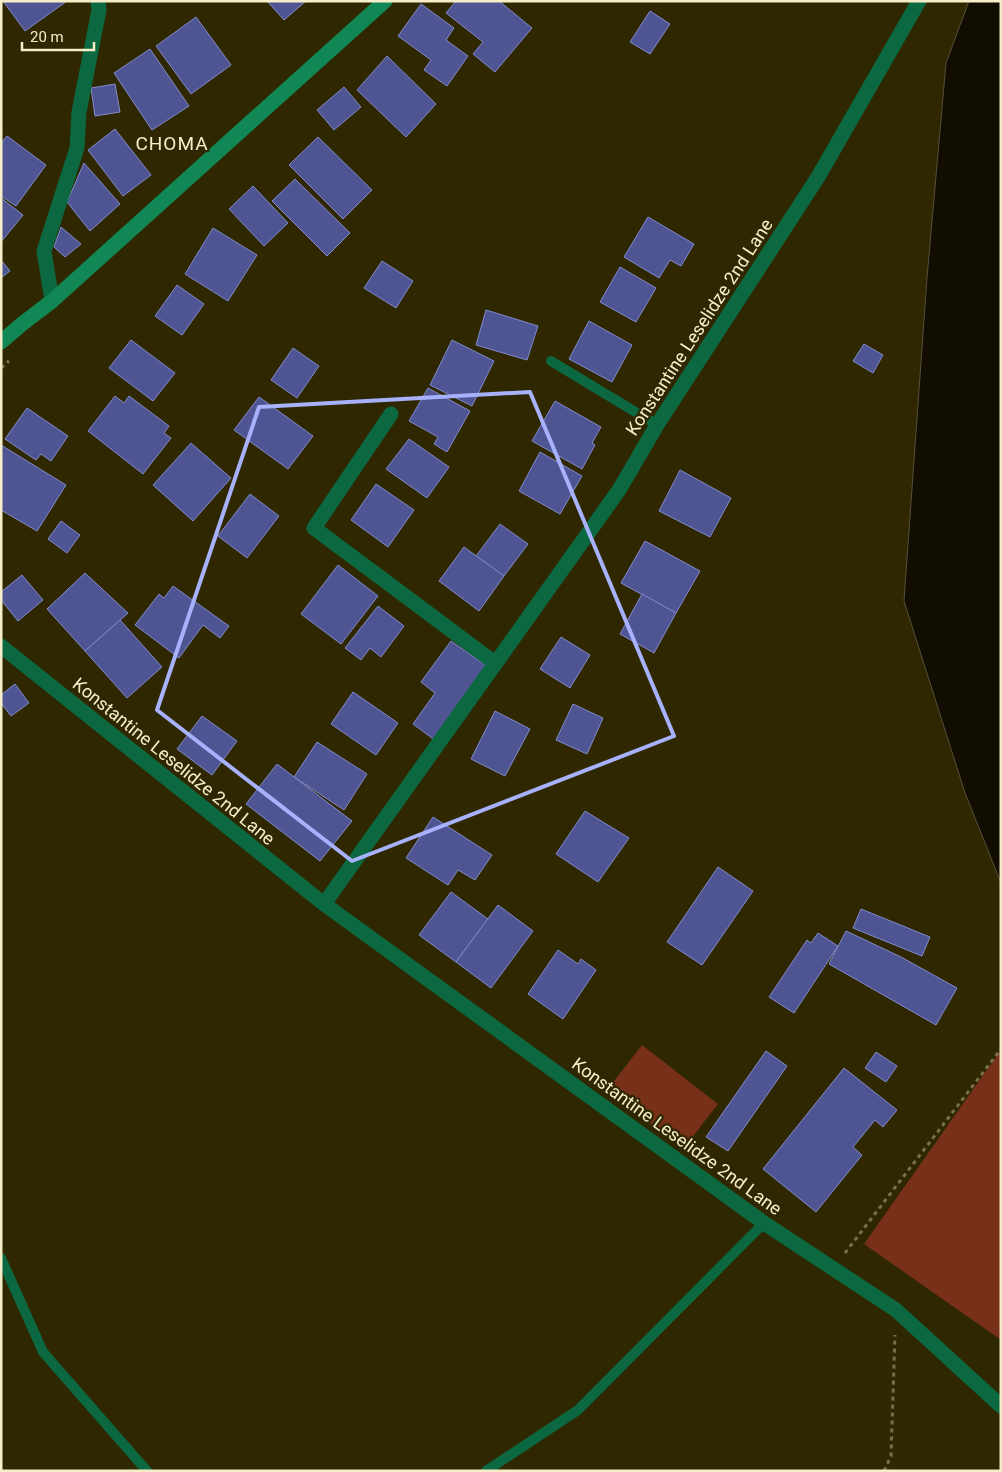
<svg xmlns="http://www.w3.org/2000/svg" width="1002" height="1472" viewBox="0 0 1002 1472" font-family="Roboto,sans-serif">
  <rect width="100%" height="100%" fill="#2f2700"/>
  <g fill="#783019">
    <polygon points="642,1045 718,1104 683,1149 607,1090"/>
    <polygon points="1001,1050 1001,1340 864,1244"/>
  </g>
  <polygon fill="#110d00" stroke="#56503c" points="969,1 1001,1 1001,883 965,793 904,601 927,278 946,63"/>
  <g fill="#4f5492" stroke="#828bcd">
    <polygon points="3,1 67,1 25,31"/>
    <polygon points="267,1 306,1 284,20"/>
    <polygon points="456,1 499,1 532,28 495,72 473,54 483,42 446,13"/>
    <polygon points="421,4 454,28 446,40 468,56 447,86 424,70 431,60 398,36"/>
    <polygon points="650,11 670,24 650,54 630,42"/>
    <polygon points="196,17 231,65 191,94 156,46"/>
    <polygon points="150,49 189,106 152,130 114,73"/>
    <polygon points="387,56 436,104 406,137 357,90"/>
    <polygon points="115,84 120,112 95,116 91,88"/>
    <polygon points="344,87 361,107 334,130 317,110"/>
    <polygon points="115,129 151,175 123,196 88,150"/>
    <polygon points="7,136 46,165 16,206 1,196 1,143"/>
    <polygon points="318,137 372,190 343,219 289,165"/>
    <polygon points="84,163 120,204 90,231 67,202"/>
    <polygon points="295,179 350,233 327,256 272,201"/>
    <polygon points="253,186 288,223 264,246 229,209"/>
    <polygon points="1,198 23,215 1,242"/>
    <polygon points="648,217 694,244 681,266 670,260 659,278 624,257"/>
    <polygon points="61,227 81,244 65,257 54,247"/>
    <polygon points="213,228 257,255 228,301 185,274"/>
    <polygon points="1,260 10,271 1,278"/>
    <polygon points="382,261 413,281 396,308 364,288"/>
    <polygon points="620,267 656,288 636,322 600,302"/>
    <polygon points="177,285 204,304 182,335 155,316"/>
    <polygon points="486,310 538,326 527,360 476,345"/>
    <polygon points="589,321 632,345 612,382 569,359"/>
    <polygon points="131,340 175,373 153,401 109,368"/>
    <polygon points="452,340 494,361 472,406 430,385"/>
    <polygon points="864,344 883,355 873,373 853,361"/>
    <polygon points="293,348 319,366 297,398 271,380"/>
    <polygon points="428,388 470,411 447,452 434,444 438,437 409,421"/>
    <polygon points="115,396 124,403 129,396 169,426 164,433 171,438 143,474 88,431"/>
    <polygon points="259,397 313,436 288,469 234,430"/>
    <polygon points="555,401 601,427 592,443 595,445 582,469 532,441"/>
    <polygon points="27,408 68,436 51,461 41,454 36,460 5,439"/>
    <polygon points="409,439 449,467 427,498 386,469"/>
    <polygon points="191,443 231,478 193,521 153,485"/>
    <polygon points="1,445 66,485 37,531 1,510"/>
    <polygon points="540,452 582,476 560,514 519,491"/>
    <polygon points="680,470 731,498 710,537 659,511"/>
    <polygon points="376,484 414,510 388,547 351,520"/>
    <polygon points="250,494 279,516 247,558 218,536"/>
    <polygon points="61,521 80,535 67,553 48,539"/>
    <polygon points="500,524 528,544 504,576 476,556"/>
    <polygon points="645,541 700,571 676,613 621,583"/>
    <polygon points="464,547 504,576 479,611 439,581"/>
    <polygon points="338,565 378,596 341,644 301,614"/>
    <polygon points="85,573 128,613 85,651 47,609"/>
    <polygon points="22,575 43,600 18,621 1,600 1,592"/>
    <polygon points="173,586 229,626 220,638 203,625 179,658 135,625 159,594 164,598"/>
    <polygon points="642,594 676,613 654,653 620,634"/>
    <polygon points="378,606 404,626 381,657 370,648 361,660 345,648"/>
    <polygon points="120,620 162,667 127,698 85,651"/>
    <polygon points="561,637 590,655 570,688 540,669"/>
    <polygon points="451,641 488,667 436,741 413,724 435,693 421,682"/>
    <polygon points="15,684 29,703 11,716 1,703 1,695"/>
    <polygon points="353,692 398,723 376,755 331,724"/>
    <polygon points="573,704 603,718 587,754 556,740"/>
    <polygon points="495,711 530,729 505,776 471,759"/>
    <polygon points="202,716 237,741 212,775 177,749"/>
    <polygon points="317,742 367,774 344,810 294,777"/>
    <polygon points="277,764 352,821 320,861 246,804"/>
    <polygon points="585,811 629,838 598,882 556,854"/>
    <polygon points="433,817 492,855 475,880 458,870 448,885 406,858"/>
    <polygon points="718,867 753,891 702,965 667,942"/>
    <polygon points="451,892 488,919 456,962 419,935"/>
    <polygon points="498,905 533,931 491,988 456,962"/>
    <polygon points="861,909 930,937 922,956 853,928"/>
    <polygon points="846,931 901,957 957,988 936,1025 829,964"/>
    <polygon points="818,933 838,946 794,1013 769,997 807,940 811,943"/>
    <polygon points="558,950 578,964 581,959 596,970 563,1019 528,994"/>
    <polygon points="766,1051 787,1066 728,1151 706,1137"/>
    <polygon points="876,1052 897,1066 886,1082 865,1068"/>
    <polygon points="844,1068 897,1110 883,1127 875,1120 853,1147 862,1155 816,1212 763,1169"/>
  </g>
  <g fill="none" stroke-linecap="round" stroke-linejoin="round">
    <g stroke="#787049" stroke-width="3" stroke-dasharray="4 4" stroke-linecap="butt">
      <polyline points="1,368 9,361"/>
      <polyline points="845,1253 1001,1049"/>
      <polyline points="884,1471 891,1456 895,1335"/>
    </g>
    <g stroke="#0b6840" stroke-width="10">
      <polyline points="551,361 657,425"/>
      <polyline points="1,1258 43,1352 147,1471"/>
      <polyline points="486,1471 578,1410 764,1223"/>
    </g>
    <g stroke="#0b6840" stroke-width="15">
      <polyline points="52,301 44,251 77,148 79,112 99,10 98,1"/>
      <polyline points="391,414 314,528 495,663"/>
      <polyline points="1,646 324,904 764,1223 896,1310 1001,1406"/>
      <polyline points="324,904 619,490 657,425 818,177 919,1"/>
    </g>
    <polyline stroke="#118755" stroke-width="15" points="1,342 22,324 52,301 385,1"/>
  </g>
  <path fill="none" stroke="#a7b1fc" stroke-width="4" stroke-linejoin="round" d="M530 392 674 736 352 861 157 710 259 407Z"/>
  <g text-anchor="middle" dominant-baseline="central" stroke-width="4.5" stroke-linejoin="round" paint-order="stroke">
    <g font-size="18" fill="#f6eec8" stroke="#2f2700">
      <text transform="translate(699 327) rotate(-57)">Konstantine Leselidze 2nd Lane</text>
      <text transform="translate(174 761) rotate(39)">Konstantine Leselidze 2nd Lane</text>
      <text transform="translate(677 1136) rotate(36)">Konstantine Leselidze 2nd Lane</text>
    </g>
    <g font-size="19" letter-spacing="1" fill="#f6eec8" stroke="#2f2700">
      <text x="172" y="143">CHOMA</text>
    </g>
  </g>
  <rect width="1002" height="1472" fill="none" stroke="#f6eec8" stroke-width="5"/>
  <path d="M22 42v8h72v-8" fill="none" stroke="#f6eec8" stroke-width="2.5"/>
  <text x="30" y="42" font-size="15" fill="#f6eec8" stroke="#2f2700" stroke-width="4" paint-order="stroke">20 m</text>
</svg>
